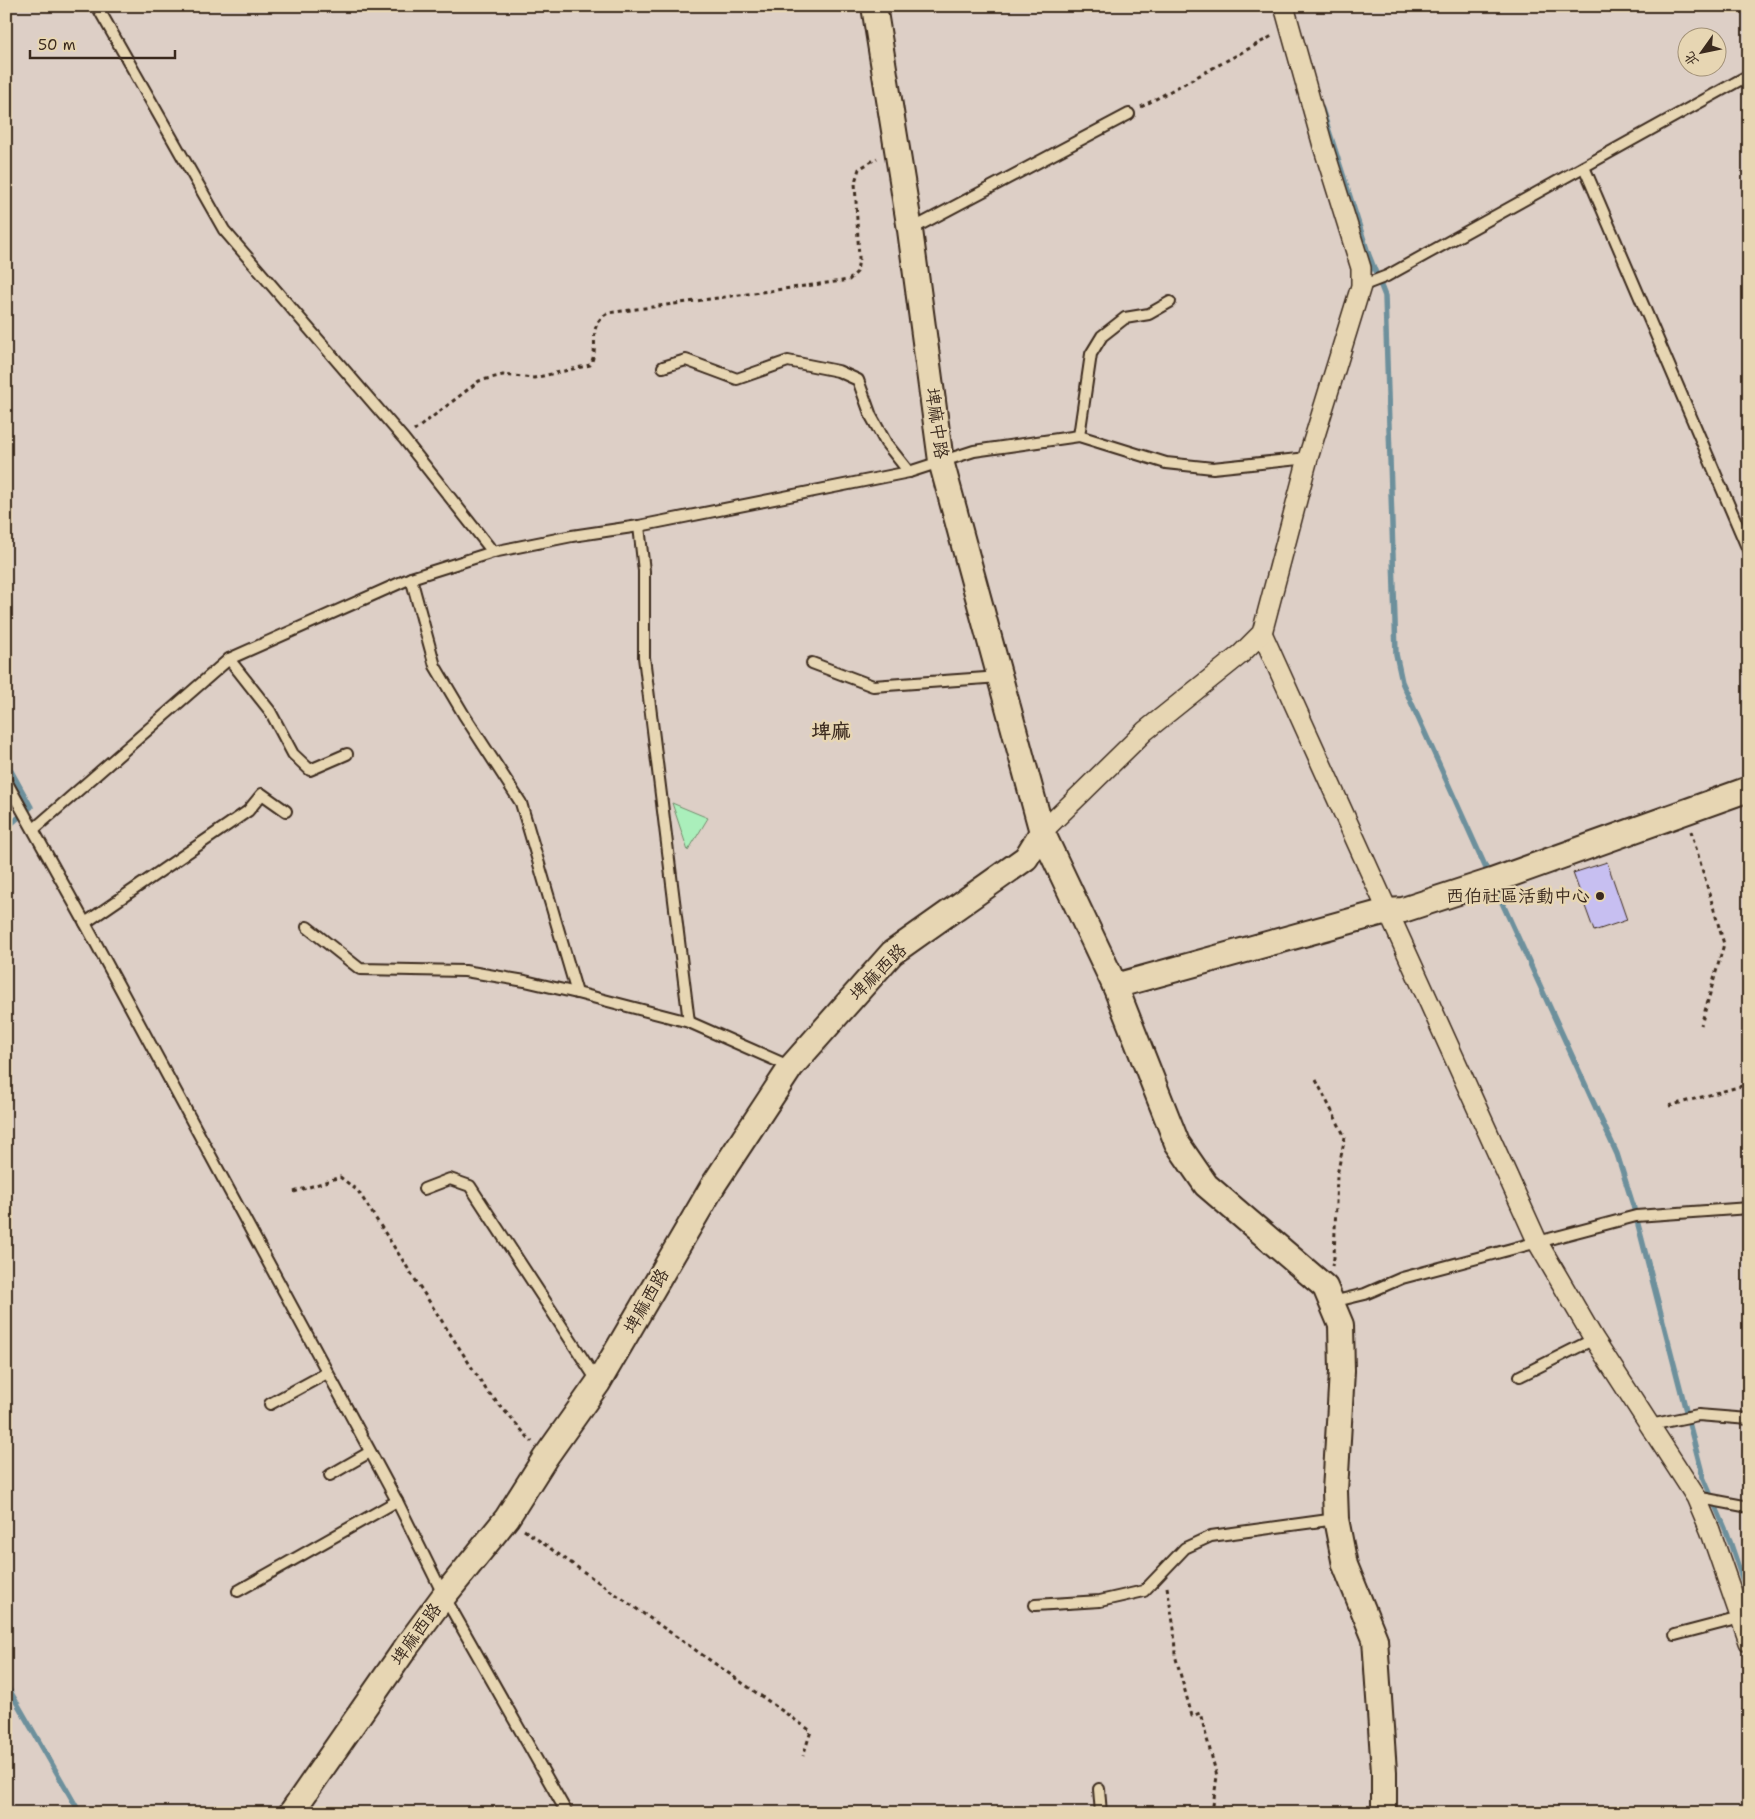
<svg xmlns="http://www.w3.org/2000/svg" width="1755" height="1819" viewBox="0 0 1755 1819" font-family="'Shantell Sans','LXGW WenKai TC',sans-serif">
  <rect width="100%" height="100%" fill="#ddcfc6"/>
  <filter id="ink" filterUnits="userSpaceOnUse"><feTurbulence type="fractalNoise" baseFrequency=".02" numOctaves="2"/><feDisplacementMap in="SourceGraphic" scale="10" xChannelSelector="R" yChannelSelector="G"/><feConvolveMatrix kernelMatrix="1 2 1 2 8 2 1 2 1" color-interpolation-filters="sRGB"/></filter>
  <g filter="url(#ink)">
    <polygon fill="#aaefbb" stroke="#728c6c" points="672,803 708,818 688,851"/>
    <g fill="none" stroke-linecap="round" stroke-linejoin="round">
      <g stroke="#6d909c" stroke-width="5.5">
        <polyline points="1322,109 1368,253 1385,296 1396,654 1402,682 1490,877"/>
        <polyline points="6,762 31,807 6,828"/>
        <polyline points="1494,885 1617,1154 1633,1205 1703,1477 1727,1533 1749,1598"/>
        <polyline points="6,1684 80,1813"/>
      </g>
    </g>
    <polygon fill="#c7bff1" stroke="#3b2a1e" points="1607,862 1627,920 1594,931 1573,873"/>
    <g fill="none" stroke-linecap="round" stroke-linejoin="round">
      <g stroke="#3b2a1e" stroke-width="14">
        <g id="service">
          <polyline points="97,6 224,230 404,439 493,552"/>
          <polyline points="1584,167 1749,552"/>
          <polyline points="910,230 1129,114"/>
          <polyline points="1361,286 1387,276 1749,75"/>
          <polyline points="663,367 686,360 737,379 788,361 838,371 858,380 871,416 886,443 909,472"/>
          <polyline points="1079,436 1091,354 1102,336 1125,318 1149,314 1170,302"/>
          <polyline points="639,526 644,571 644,657 689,1022"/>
          <polyline points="411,578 435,666 464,715 521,803 577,993 689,1022 791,1067"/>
          <polyline points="229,659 270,711 293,754 310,770 347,754"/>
          <polyline points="812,663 873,686 1000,677"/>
          <polyline points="6,781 85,923 397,1501 444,1596 567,1813"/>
          <polyline points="34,829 229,659 411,578 493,552 572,536 639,526 909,472 974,451 1079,436 1166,463 1213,468 1308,458"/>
          <polyline points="85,923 248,811 262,794 286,811"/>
          <polyline points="307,927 360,969 465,971 525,981 577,993"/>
          <polyline points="424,1189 450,1179 470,1186 598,1382"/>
          <polyline points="1332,1302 1365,1294 1402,1278 1636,1216 1749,1208"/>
          <polyline points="1520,1376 1594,1339"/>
          <polyline points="270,1404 327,1373"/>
          <polyline points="1650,1425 1698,1415 1749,1419"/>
          <polyline points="330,1475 370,1452"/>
          <polyline points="1696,1497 1749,1507"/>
          <polyline points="238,1591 397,1501"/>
          <polyline points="1035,1605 1100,1601 1144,1591 1185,1548 1211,1536 1336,1519"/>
          <polyline points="1675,1635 1740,1618"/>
          <polyline points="1099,1789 1101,1813"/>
        </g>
      </g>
      <g stroke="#3b2a1e" stroke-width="22">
        <g id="minor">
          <polyline points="1262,633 1538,1243 1594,1339 1696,1497 1710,1530 1749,1642"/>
          <polyline points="1042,832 1145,731 1241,654 1262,633 1308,458 1361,286 1361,268 1323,146 1284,6"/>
        </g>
      </g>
      <g stroke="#3b2a1e" stroke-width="28">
        <g id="tertiary">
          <polyline points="874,6 910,230 941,461 1042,832 1115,986 1177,1143 1206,1185 1325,1287 1341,1325 1342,1371 1335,1491 1336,1519 1345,1565 1375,1639 1384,1772 1384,1813"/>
          <polyline points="1115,986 1387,911 1403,910 1492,881 1749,789"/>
          <polyline points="291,1813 407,1646 444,1596 507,1518 545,1458 598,1383 714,1184 791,1067 892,953 1026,858 1042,832"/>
        </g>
      </g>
      <g stroke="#3b2a1e" stroke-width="3" stroke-dasharray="4 4" stroke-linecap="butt">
        <polyline points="1141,107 1274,35"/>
        <path d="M414 431 479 381 503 375 534 378 590 365C601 346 585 326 608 313L849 280 857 272 859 258 855 182 859 169 877 158"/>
        <polyline points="1691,831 1724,944 1701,1025"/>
        <polyline points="1316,1080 1345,1137 1337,1175 1334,1258 1332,1266"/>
        <polyline points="1669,1106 1749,1084"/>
        <polyline points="294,1192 340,1177 358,1191 487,1391 532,1442"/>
        <polyline points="524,1530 811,1731 803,1756"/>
        <polyline points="1167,1587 1174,1628 1175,1655 1192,1716 1200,1713 1217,1776 1212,1813"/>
      </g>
      <use href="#service" stroke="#e7d6b3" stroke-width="10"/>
      <use href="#minor" stroke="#e7d6b3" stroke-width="19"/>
      <use href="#tertiary" stroke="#e7d6b3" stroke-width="24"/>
    </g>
  </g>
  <circle fill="#3b2a1e" stroke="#e7d6b3" stroke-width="2" cx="1600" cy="896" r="5"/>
  <g text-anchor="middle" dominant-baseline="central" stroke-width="5" stroke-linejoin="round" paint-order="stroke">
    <g font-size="18" fill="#3b2a1e" stroke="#e7d6b3">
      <text transform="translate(937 423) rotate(82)">埤麻中路</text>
      <text transform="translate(878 972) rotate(-45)">埤麻西路</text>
      <text transform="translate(646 1301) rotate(-60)">埤麻西路</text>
      <text transform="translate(416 1634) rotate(-54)">埤麻西路</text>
    </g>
    <g font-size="18" fill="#3b2a1e" stroke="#e7d6b3" text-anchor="end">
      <text x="1590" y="896">西伯社區活動中心</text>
    </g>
    <g font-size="20" font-weight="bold" fill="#3b2a1e" stroke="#e7d6b3">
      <text x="831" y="731">埤麻</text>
    </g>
  </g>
  <rect width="1755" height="1819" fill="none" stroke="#e7d6b3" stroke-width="25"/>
  <rect x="12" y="12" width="1730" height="1794" fill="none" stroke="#3b2a1e" stroke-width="2" filter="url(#ink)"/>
  <g transform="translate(1702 52) rotate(237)"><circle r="24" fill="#e7d6b3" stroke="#a29177"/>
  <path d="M0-4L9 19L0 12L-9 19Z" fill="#3b2a1e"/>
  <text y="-8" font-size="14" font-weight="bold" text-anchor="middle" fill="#3b2a1e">北</text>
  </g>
  <path d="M30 50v8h145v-8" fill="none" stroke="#3b2a1e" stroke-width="2.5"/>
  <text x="38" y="50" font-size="15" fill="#3b2a1e" stroke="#e7d6b3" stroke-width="4" paint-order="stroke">50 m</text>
</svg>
